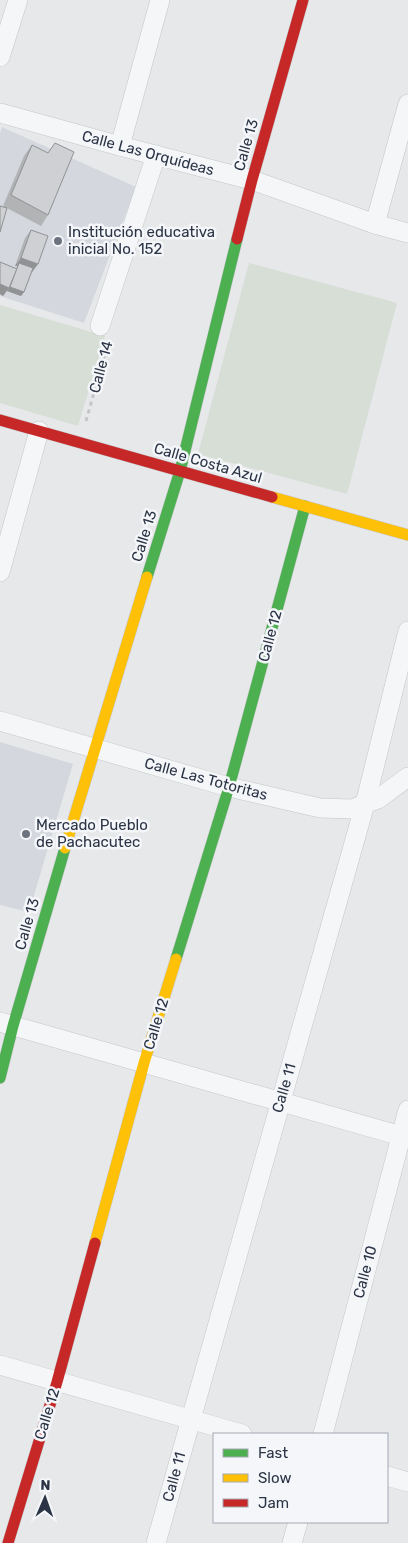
<svg xmlns="http://www.w3.org/2000/svg" width="408" height="1543" viewBox="0 0 408 1543" font-family="Rubik,sans-serif">
  <rect width="100%" height="100%" fill="#e6e8ea"/>
  <g fill="#d4d7dd">
    <polygon points="2,127 136,187 84,323 0,296 0,134"/>
    <polygon points="0,742 73,764 29,912 0,905"/>
  </g>
  <g fill="#d6ded6">
    <polygon points="249,263 397,303 347,494 198,454"/>
    <polygon points="0,305 105,336 78,426 0,403"/>
  </g>
  <g fill="none" stroke-linecap="round" stroke-linejoin="round">
    <g stroke="#c4c6c8" stroke-width="20">
      <g id="street">
        <polyline points="0,57 18,0"/>
        <polyline points="0,113 120,146 252,180 375,224 408,233"/>
        <polyline points="120,146 160,0"/>
        <polyline points="375,224 408,104"/>
        <polyline points="100,326 156,155"/>
        <polyline points="0,572 39,431"/>
        <polyline points="0,721 229,787 320,808 352,809 378,799 408,777"/>
        <polyline points="0,1022 408,1138"/>
        <polyline points="0,1365 242,1434"/>
        <polyline points="323,1434 408,1110"/>
        <polyline points="387,1476 408,1482"/>
        <polyline points="156,1543 365,804 408,631"/>
        <polyline points="292,1543 298,1522"/>
      </g>
    </g>
    <g stroke="#c4c6c8" stroke-width="12">
      <g id="fast">
        <polyline points="147,577 180,471 237,239"/>
        <polyline points="176,959 229,787 305,506"/>
        <polyline points="0,1078 13,1026 65,848"/>
      </g>
    </g>
    <g stroke="#c4c6c8" stroke-width="12">
      <g id="slow">
        <polyline points="272,497 408,535"/>
        <polyline points="65,848 147,577"/>
        <polyline points="95,1243 144,1063 176,959"/>
      </g>
    </g>
    <g stroke="#c4c6c8" stroke-width="12">
      <g id="jam">
        <polyline points="237,239 252,180 303,0"/>
        <polyline points="0,420 272,497"/>
        <polyline points="8,1543 57,1382 95,1243"/>
      </g>
    </g>
    <polyline stroke="#c5c6ca" stroke-width="3" stroke-dasharray="4 4" stroke-linecap="butt" points="86,421 108,343"/>
    <use href="#street" stroke="#f5f6f7" stroke-width="19"/>
    <use href="#fast" stroke="#4caf50" stroke-width="11"/>
    <use href="#slow" stroke="#ffc107" stroke-width="11"/>
    <use href="#jam" stroke="#c62828" stroke-width="11"/>
  </g>
  <g fill="#b1b3b5">
    <polygon points="32,145 48,215 41,226 3,206 24,156"/>
    <polygon points="31,230 38,264 32,272 24,292 21,296 7,291 8,288 3,296 0,294 0,262 16,269 17,266 15,266 25,238"/>
  </g>
  <g fill="#909294">
    <polygon points="21,258 38,264 32,272 18,267 19,263 17,266 15,266"/>
    <polygon points="0,284 9,288 3,296 0,294"/>
    <polygon points="10,287 24,292 21,296 7,291"/>
  </g>
  <g fill="#ced0d3" stroke="#909294">
    <polygon points="55,143 74,152 48,215 11,195 32,145 48,153"/>
    <polygon points="0,206 7,208 0,232"/>
    <polygon points="31,230 48,236 38,264 21,258"/>
    <polygon points="0,262 17,269 9,288 0,284"/>
    <polygon points="19,263 33,268 24,292 10,287"/>
  </g>
  <g fill="#6c737f" stroke="#f4f6f9" stroke-width="2">
    <circle cx="58" cy="241" r="5"/>
    <circle cx="26" cy="834" r="5"/>
  </g>
  <g text-anchor="middle" dominant-baseline="central" stroke-width="5" stroke-linejoin="round" paint-order="stroke">
    <g font-size="15" fill="#2b3445" stroke="#f4f6f9">
      <text transform="translate(246 145) rotate(-74)">Calle 13</text>
      <text transform="translate(148 153) rotate(15)">Calle Las Orquídeas</text>
      <text transform="translate(101 367) rotate(-75)">Calle 14</text>
      <text transform="translate(208 463) rotate(16)">Calle Costa Azul</text>
      <text transform="translate(144 536) rotate(-73)">Calle 13</text>
      <text transform="translate(270 636) rotate(-75)">Calle 12</text>
      <text transform="translate(206 779) rotate(15)">Calle Las Totoritas</text>
      <text transform="translate(27 924) rotate(-74)">Calle 13</text>
      <text transform="translate(156 1024) rotate(-73)">Calle 12</text>
      <text transform="translate(284 1088) rotate(-74)">Calle 11</text>
      <text transform="translate(365 1272) rotate(-75)">Calle 10</text>
      <text transform="translate(47 1414) rotate(-73)">Calle 12</text>
      <text transform="translate(174 1477) rotate(-75)">Calle 11</text>
    </g>
    <g font-size="15" fill="#2b3445" stroke="#f4f6f9" text-anchor="start">
      <text x="68" y="232">Institución educativa<tspan x="68" dy="17">inicial No. 152</tspan></text>
      <text x="36" y="825">Mercado Pueblo<tspan x="36" dy="17">de Pachacutec</tspan></text>
    </g>
  </g>
  <rect x="213" y="1433" width="175" height="90" fill="#f4f6f9" stroke="#a4a8b1"/>
  <rect x="223" y="1449" width="25" height="8" fill="#4caf50" stroke="#a4a8b1"/>
  <text x="258" y="1458" font-size="15" fill="#2b3445">Fast</text>
  <rect x="223" y="1474" width="25" height="8" fill="#ffc107" stroke="#a4a8b1"/>
  <text x="258" y="1483" font-size="15" fill="#2b3445">Slow</text>
  <rect x="223" y="1499" width="25" height="8" fill="#c62828" stroke="#a4a8b1"/>
  <text x="258" y="1508" font-size="15" fill="#2b3445">Jam</text>
  <g transform="translate(45 1498) rotate(2)" stroke="#f4f6f9" stroke-width="4" paint-order="stroke">
  <path d="M0-4L9 19L0 12L-9 19Z" fill="#2b3445"/>
  <text y="-8" font-size="14" font-weight="bold" text-anchor="middle" fill="#2b3445">N</text>
  </g>
</svg>
